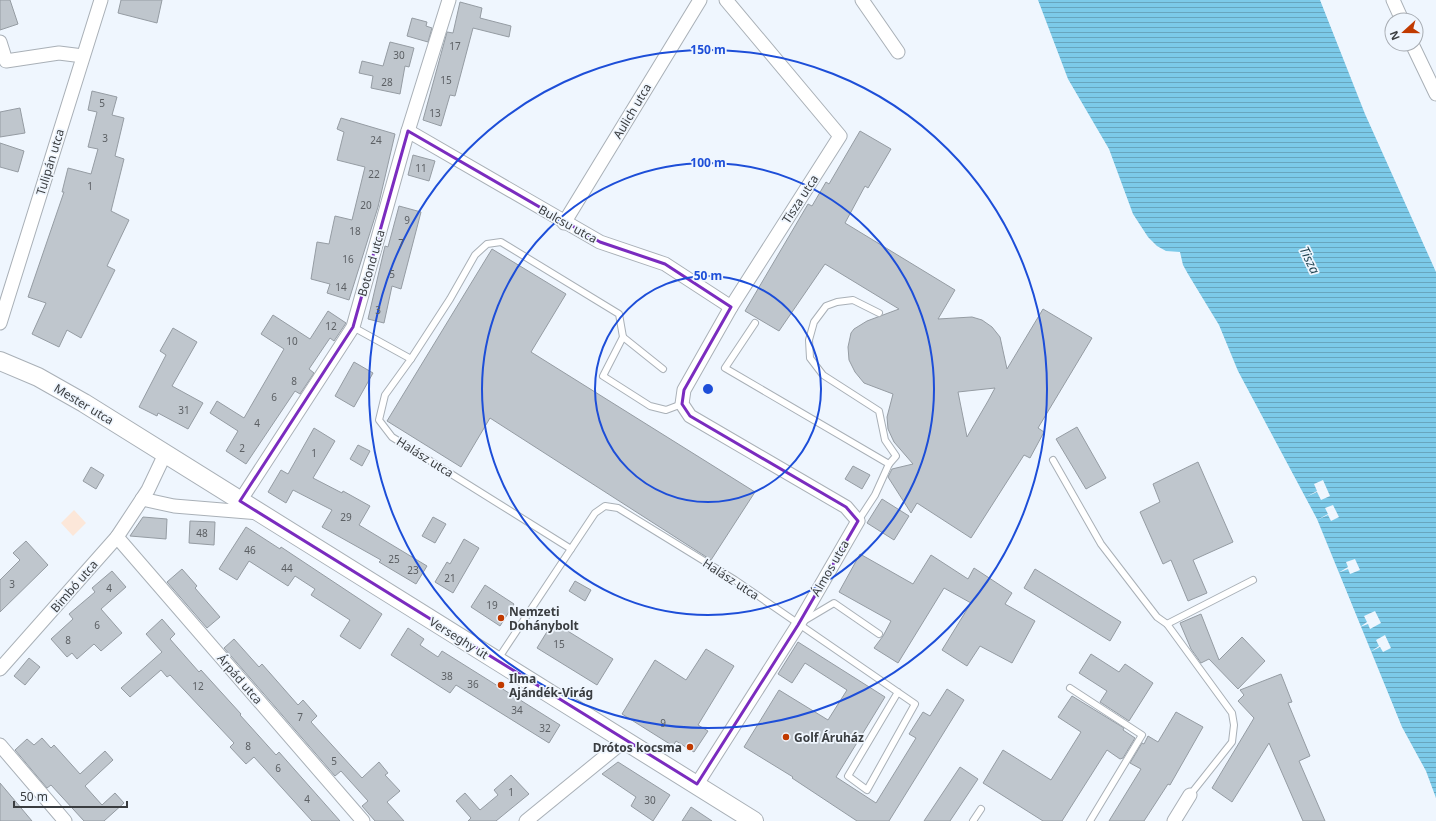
<svg xmlns="http://www.w3.org/2000/svg" width="1436" height="821" viewBox="0 0 1436 821" font-family="'Noto Sans',sans-serif">
  <defs>
    <pattern id="water-rules" width="6" height="5" patternUnits="userSpaceOnUse"><rect width="6" height="5" fill="#7ccae9"/><path d="M0 2.5h6" fill="none" stroke="#67a5be"/></pattern>
  </defs>
  <rect width="100%" height="100%" fill="#eff6fe"/>
  <polygon fill="#fce7d9" points="74,510 86,523 73,536 61,523"/>
  <polygon fill="url(#water-rules)" points="1038,0 1320,0 1365,114 1436,272 1436,798 1426,771 1402,727 1317,519 1238,371 1219,325 1188,274 1183,265 1180,252 1166,251 1157,246 1148,237 1133,214 1109,149 1068,79"/>
  <g fill="#eff6fe">
    <polygon points="1323,480 1330,496 1321,500 1317,492 1306,497 1317,491 1314,484"/>
    <polygon points="1333,505 1339,517 1331,521 1328,515 1317,520 1328,514 1325,508"/>
    <polygon points="1355,559 1360,570 1350,574 1348,569 1338,573 1348,567 1346,562"/>
    <polygon points="1375,611 1381,623 1370,629 1368,624 1360,627 1367,622 1364,616"/>
    <polygon points="1385,635 1391,648 1383,652 1380,647 1370,652 1379,646 1376,640"/>
  </g>
  <g fill="#bfc6cd" stroke="#959ca3" fill-rule="evenodd">
    <polygon points="0,0 10,0 18,24 0,30"/>
    <polygon points="121,0 162,0 157,23 118,13"/>
    <polygon points="460,2 482,8 480,18 511,26 509,37 473,28 455,96 450,95 441,126 423,120 447,32 453,33"/>
    <polygon points="412,18 427,22 426,26 432,28 428,42 407,36"/>
    <polygon points="390,42 414,48 409,67 405,66 400,94 371,88 373,76 359,73 362,61 383,66"/>
    <polygon points="92,91 117,97 112,115 124,118 115,156 124,159 111,211 129,220 107,266 115,270 81,338 67,330 59,347 32,334 46,303 28,297 64,192 62,192 68,168 91,174 98,149 88,147 97,112 88,110"/>
    <polygon points="20,108 25,133 0,137 0,112"/>
    <polygon points="341,118 395,134 378,207 349,300 327,293 330,284 311,279 317,242 329,244 335,216 352,220 365,167 337,160 344,132 337,129"/>
    <path d="M860 131 891 149 868 188 865 186 845 223 955 290 938 319 972 317 982 320 992 327 1000 337 1007 369 1043 309 1092 338 1038 428 1044 432 1030 458 1024 455 971 538 917 503 911 513 888 477 892 469 913 464 894 442 888 429 887 417 893 394 864 383 855 372 849 360 848 347 851 333 854 329 867 321 899 309 825 264 779 331 745 311 808 204 812 206 826 182 829 184ZM995 388 988 401 967 437 958 392Z"/>
    <polygon points="0,143 24,151 18,172 0,167"/>
    <polygon points="413,155 435,161 429,181 408,175"/>
    <polygon points="399,206 421,212 401,289 392,286 384,323 368,319 385,246 388,247"/>
    <polygon points="492,249 566,294 531,352 755,492 711,560 490,418 461,467 387,421"/>
    <polygon points="328,311 346,323 334,341 330,338 309,369 314,373 300,394 295,391 246,464 226,451 238,431 210,413 217,401 244,418 284,349 261,334 273,315 310,339"/>
    <polygon points="173,328 197,342 172,386 203,403 188,429 158,413 157,416 139,407 166,355 160,351"/>
    <polygon points="354,362 373,373 354,407 335,396"/>
    <polygon points="1077,427 1106,478 1086,489 1056,439"/>
    <polygon points="314,428 335,441 313,478 342,493 343,491 370,506 359,525 427,566 416,584 379,562 381,560 322,527 332,510 293,490 286,503 268,492 281,470 288,474"/>
    <polygon points="358,445 370,451 362,466 350,459"/>
    <polygon points="1198,462 1233,542 1193,560 1207,593 1188,601 1171,560 1163,564 1140,512 1160,502 1153,484"/>
    <polygon points="853,466 870,475 862,489 845,479"/>
    <polygon points="91,467 104,475 96,489 83,481"/>
    <polygon points="882,499 909,516 894,540 867,523"/>
    <polygon points="143,517 167,519 166,539 130,536"/>
    <polygon points="433,517 446,524 435,543 422,536"/>
    <polygon points="190,521 215,522 214,545 189,543"/>
    <polygon points="246,527 280,549 281,547 382,614 360,649 340,636 350,620 311,595 315,589 295,576 288,586 249,561 237,580 219,569"/>
    <polygon points="464,539 479,548 453,593 435,582 447,562 450,564"/>
    <polygon points="26,541 48,565 0,612 0,580 20,560 13,553"/>
    <polygon points="860,554 913,584 931,555 968,579 974,568 1012,593 1005,604 1035,621 1012,663 980,646 967,666 942,650 971,603 944,588 898,663 874,648 883,636 891,621 839,592"/>
    <polygon points="182,569 197,586 195,588 220,617 207,628 167,582"/>
    <polygon points="1035,569 1121,622 1110,641 1024,588"/>
    <polygon points="112,571 126,587 101,609 122,633 101,651 94,644 77,659 72,653 67,657 51,639 73,619 69,614 95,592 92,588"/>
    <polygon points="575,581 591,590 585,601 569,591"/>
    <polygon points="485,585 514,604 500,626 471,607"/>
    <polygon points="1201,614 1219,660 1242,637 1265,661 1238,689 1209,659 1201,663 1191,649 1180,623"/>
    <polygon points="162,619 175,634 170,639 199,672 201,670 241,714 240,715 276,755 279,752 340,821 312,821 254,757 246,764 230,747 234,743 170,675 167,677 161,670 130,697 121,688 162,652 146,634"/>
    <polygon points="553,622 613,659 597,685 537,648"/>
    <polygon points="408,628 424,639 420,645 438,657 442,651 560,725 549,743 456,685 450,693 391,655"/>
    <polygon points="234,639 259,667 262,664 298,705 303,700 317,716 311,722 362,778 379,762 388,773 385,775 400,791 387,802 404,821 375,821 362,806 368,801 341,771 335,776 224,648"/>
    <polygon points="798,642 885,697 836,777 876,803 916,738 909,734 923,712 930,716 947,689 964,700 889,821 857,821 792,778 793,777 744,747 779,690 828,720 847,690 805,663 792,683 778,674"/>
    <polygon points="706,649 734,666 698,725 708,731 694,752 676,741 673,746 622,714 655,660 686,680"/>
    <polygon points="1091,654 1119,672 1125,664 1153,683 1129,721 1100,702 1107,691 1079,673"/>
    <polygon points="29,658 40,667 25,685 14,676"/>
    <polygon points="1281,674 1292,702 1288,703 1310,756 1299,761 1325,821 1303,821 1269,743 1232,802 1212,788 1254,718 1238,701 1244,695 1240,690"/>
    <polygon points="1072,696 1124,728 1123,730 1135,738 1123,758 1120,759 1107,750 1062,821 1043,821 983,783 1003,750 1051,780 1081,732 1058,717"/>
    <polygon points="1176,712 1203,727 1170,785 1168,784 1144,821 1109,821 1141,769 1130,763 1142,743 1144,744 1148,736 1158,742"/>
    <polygon points="42,738 51,748 54,745 80,774 105,751 113,760 85,786 102,805 115,793 124,803 104,821 84,821 51,785 47,788 15,750 27,739 34,745"/>
    <polygon points="618,762 670,795 653,821 631,806 636,797 602,774"/>
    <polygon points="960,767 978,779 950,821 924,821"/>
    <polygon points="511,775 529,794 496,821 468,821 471,818 456,801 465,793 480,810 498,795 494,790"/>
    <polygon points="0,783 32,821 0,821"/>
    <polygon points="691,807 712,821 682,821"/>
  </g>
  <g fill="none" stroke-linecap="round" stroke-linejoin="round">
    <g stroke="#a9b0b7" stroke-width="8">
      <g id="lane">
        <polyline points="879,313 853,300 837,302 826,306 814,322 809,340 810,358 823,375 879,411 885,440 896,456 889,464"/>
        <polyline points="755,323 725,368 889,464 875,495 858,521"/>
        <polyline points="353,327 411,359 385,395 379,420 392,437 571,549 498,659"/>
        <polyline points="623,337 603,376 650,406 666,410 682,404"/>
        <polyline points="411,359 450,299 475,255 487,244 501,242 619,314 623,337 663,369"/>
        <polyline points="1053,460 1101,544 1157,617 1167,624 1232,713 1234,725 1232,742 1190,795"/>
        <polyline points="571,549 595,513 605,506 618,508 735,580 915,704 867,790 848,776 898,692"/>
        <polyline points="802,622 834,603 879,634"/>
        <polyline points="1167,624 1253,580"/>
        <polyline points="1070,688 1142,735 1090,821"/>
        <polyline points="973,821 981,809"/>
      </g>
    </g>
    <g stroke="#a9b0b7" stroke-width="15">
      <g id="street">
        <polyline points="862,0 898,52"/>
        <polyline points="1393,0 1402,20"/>
        <polyline points="0,42 6,61 59,53 83,56"/>
        <polyline points="1412,44 1436,94"/>
        <polyline points="408,131 600,242 665,264 731,307"/>
        <polyline points="564,223 700,0"/>
        <polyline points="0,323 101,0"/>
        <polyline points="142,499 174,506 259,513"/>
        <polyline points="240,501 353,327 408,131 449,0"/>
        <polyline points="117,537 363,821"/>
        <polyline points="0,669 117,537 148,490 165,454"/>
        <polyline points="0,745 65,821"/>
        <polyline points="697,784 798,625 858,521 846,507 690,416 682,404 684,390 731,307 840,136 726,0"/>
        <polyline points="526,821 624,741"/>
        <polyline points="1174,821 1190,795"/>
      </g>
    </g>
    <g stroke="#a9b0b7" stroke-width="20">
      <polyline id="secondary" points="0,361 38,377 84,403 754,821"/>
    </g>
    <use href="#lane" stroke="#fff" stroke-width="6"/>
    <use href="#street" stroke="#fff" stroke-width="13"/>
    <use href="#secondary" stroke="#fff" stroke-width="18"/>
  </g>
  <path fill="none" stroke="#7b2cbf" stroke-width="3" stroke-linejoin="round" d="M408 131 600 242 665 264 731 307 684 390 682 404 690 416 846 507 858 521 798 625 697 784 240 501 353 327Z"/>
  <g fill="none" stroke="#1d4ed8" stroke-width="2">
    <circle cx="708" cy="389" r="113"/>
    <circle cx="708" cy="389" r="226"/>
    <circle cx="708" cy="389" r="339"/>
  </g>
  <g fill="#c13a00" stroke="#eff6fe" stroke-width="1.5">
    <circle cx="501" cy="618" r="4"/>
    <circle cx="501" cy="685" r="4"/>
    <circle cx="786" cy="737" r="4"/>
    <circle cx="690" cy="747" r="4"/>
  </g>
  <g text-anchor="middle" dominant-baseline="central" stroke-width="3.5" stroke-linejoin="round" paint-order="stroke">
    <g font-size="10" fill="#5b5f63">
      <text x="455" y="46">17</text>
      <text x="399" y="55">30</text>
      <text x="446" y="80">15</text>
      <text x="387" y="82">28</text>
      <text x="102" y="103">5</text>
      <text x="435" y="113">13</text>
      <text x="105" y="138">3</text>
      <text x="376" y="140">24</text>
      <text x="421" y="168">11</text>
      <text x="374" y="174">22</text>
      <text x="90" y="186">1</text>
      <text x="366" y="205">20</text>
      <text x="407" y="220">9</text>
      <text x="355" y="231">18</text>
      <text x="401" y="243">7</text>
      <text x="348" y="259">16</text>
      <text x="392" y="274">5</text>
      <text x="341" y="287">14</text>
      <text x="378" y="310">3</text>
      <text x="331" y="326">12</text>
      <text x="292" y="341">10</text>
      <text x="294" y="381">8</text>
      <text x="274" y="397">6</text>
      <text x="184" y="410">31</text>
      <text x="257" y="423">4</text>
      <text x="242" y="448">2</text>
      <text x="314" y="453">1</text>
      <text x="346" y="517">29</text>
      <text x="202" y="533">48</text>
      <text x="250" y="550">46</text>
      <text x="394" y="559">25</text>
      <text x="287" y="568">44</text>
      <text x="413" y="570">23</text>
      <text x="450" y="578">21</text>
      <text x="12" y="584">3</text>
      <text x="109" y="588">4</text>
      <text x="492" y="605">19</text>
      <text x="97" y="625">6</text>
      <text x="68" y="640">8</text>
      <text x="559" y="644">15</text>
      <text x="447" y="676">38</text>
      <text x="473" y="684">36</text>
      <text x="198" y="686">12</text>
      <text x="517" y="710">34</text>
      <text x="300" y="717">7</text>
      <text x="663" y="723">9</text>
      <text x="545" y="728">32</text>
      <text x="248" y="746">8</text>
      <text x="334" y="761">5</text>
      <text x="278" y="768">6</text>
      <text x="511" y="792">1</text>
      <text x="307" y="799">4</text>
      <text x="650" y="800">30</text>
    </g>
    <g font-size="12" fill="#3a3d40" stroke="#eff6fe">
      <text transform="translate(632 111) rotate(-59)">Aulich utca</text>
      <text transform="translate(50 162) rotate(-73)">Tulipán utca</text>
      <text transform="translate(800 199) rotate(-57)">Tisza utca</text>
      <text transform="translate(568 224) rotate(29)">Bulcsu utca</text>
      <text transform="translate(371 263) rotate(-74)">Botond utca</text>
      <text transform="translate(84 404) rotate(31)">Mester utca</text>
      <text transform="translate(425 457) rotate(32)">Halász utca</text>
      <text transform="translate(830 568) rotate(-60)">Álmos utca</text>
      <text transform="translate(731 579) rotate(33)">Halász utca</text>
      <text transform="translate(74 586) rotate(-49)">Bimbó utca</text>
      <text transform="translate(459 638) rotate(32)">Verseghy út</text>
      <text transform="translate(240 679) rotate(49)">Árpád utca</text>
    </g>
    <g font-size="12" font-weight="bold" fill="#3a3d40" stroke="#eff6fe" text-anchor="start">
      <text x="509" y="611">Nemzeti<tspan x="509" dy="14">Dohánybolt</tspan></text>
      <text x="509" y="678">Ilma<tspan x="509" dy="14">Ajándék-Virág</tspan></text>
      <text x="794" y="737">Golf Áruház</text>
      <text x="682" y="747" text-anchor="end">Drótos kocsma</text>
    </g>
    <g font-size="13" font-style="italic" fill="#1a3e4c" stroke="#eff6fe">
      <text transform="translate(1310 260) rotate(64)">Tisza</text>
    </g>
  </g>
  <circle cx="708" cy="389" r="6" fill="#1d4ed8" stroke="#eff6fe" stroke-width="2"/>
  <g font-size="12" text-anchor="middle" font-weight="bold" fill="#1d4ed8" stroke="#eff6fe" stroke-width="3.5" stroke-linejoin="round" paint-order="stroke">
    <text x="708" y="54">150 m</text>
    <text x="708" y="167">100 m</text>
    <text x="708" y="280">50 m</text>
  </g>
  <g transform="translate(1404 32) rotate(249)"><circle r="19" fill="#eff6fe" stroke="#a7acb2"/>
  <path d="M0-3L7 15L0 10L-7 15Z" fill="#c13a00"/>
  <text y="-6" font-size="11" font-weight="bold" text-anchor="middle" fill="#3a3d40">N</text>
  </g>
  <path d="M14 801v6h113v-6" fill="none" stroke="#3a3d40" stroke-width="2"/>
  <text x="20" y="801" font-size="12" fill="#3a3d40" stroke="#eff6fe" stroke-width="3" paint-order="stroke">50 m</text>
</svg>
